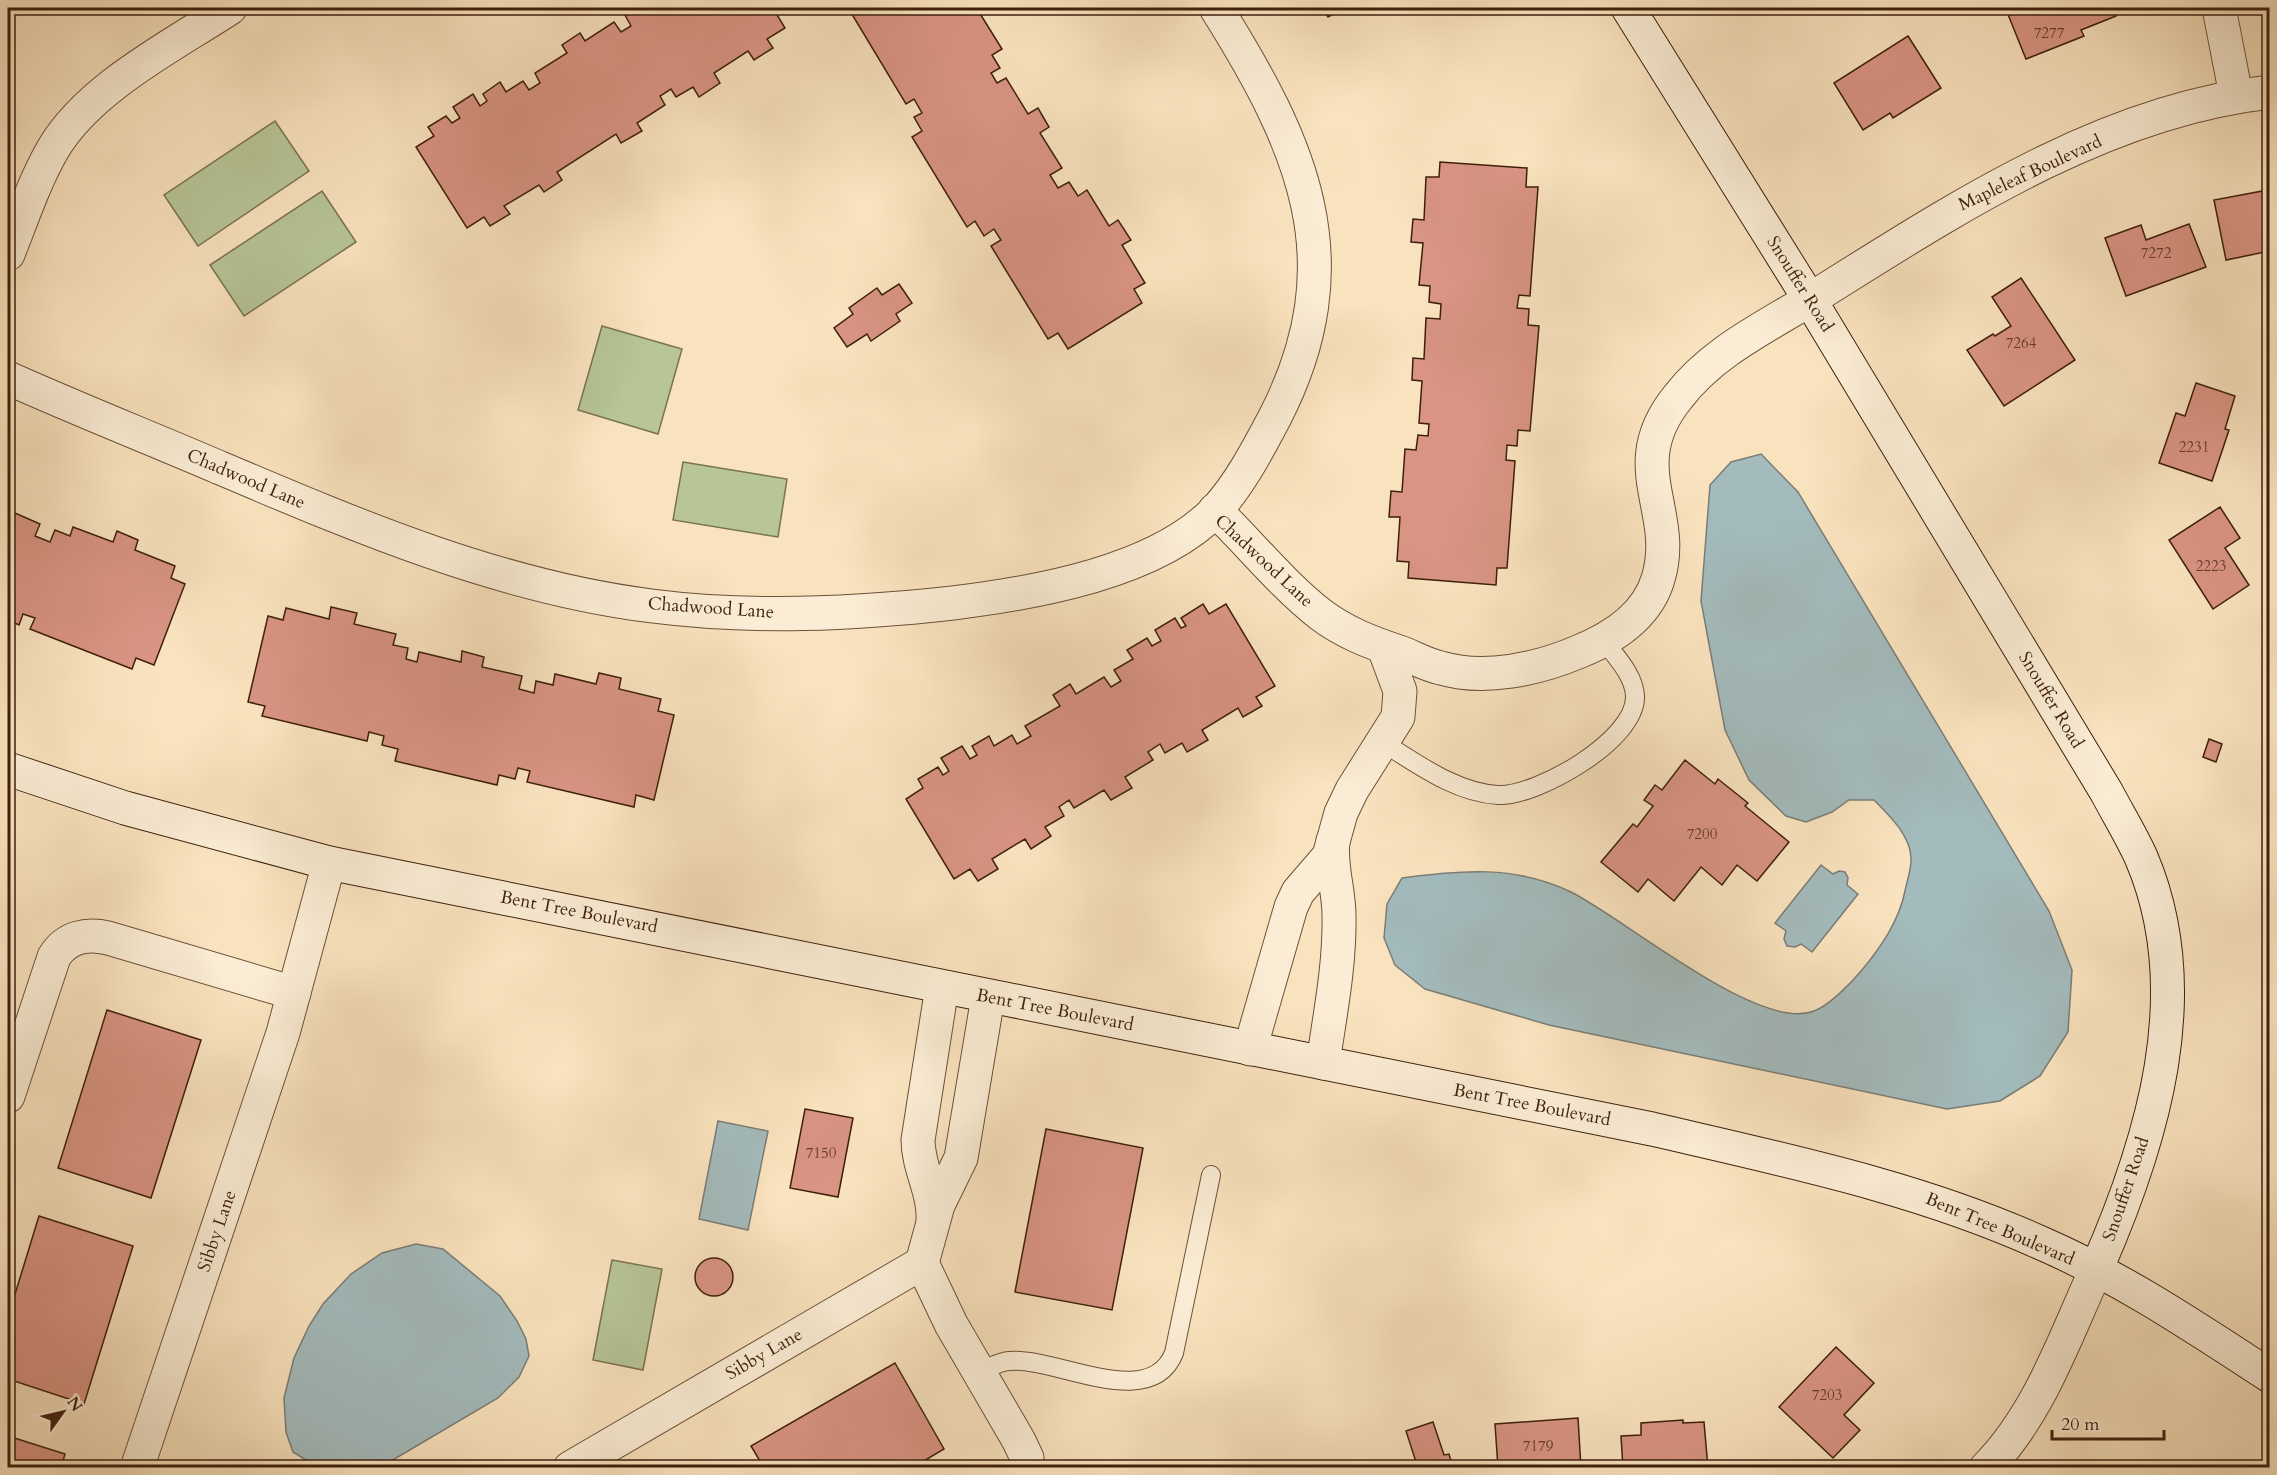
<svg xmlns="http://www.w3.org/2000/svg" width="2277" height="1475" viewBox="0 0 2277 1475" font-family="Cardo,serif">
  <rect width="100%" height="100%" fill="#f9e3be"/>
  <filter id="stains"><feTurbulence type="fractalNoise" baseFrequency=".00333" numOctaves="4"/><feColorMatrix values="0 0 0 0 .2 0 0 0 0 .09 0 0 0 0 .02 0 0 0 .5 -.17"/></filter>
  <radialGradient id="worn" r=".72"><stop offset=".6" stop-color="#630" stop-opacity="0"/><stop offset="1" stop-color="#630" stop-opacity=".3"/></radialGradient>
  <g fill="#b7c597" stroke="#7a7252" stroke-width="1.5">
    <polygon points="275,121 309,171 198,246 164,195"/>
    <polygon points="322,191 356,242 244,316 210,265"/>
    <polygon points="602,326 682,349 658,434 578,410"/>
    <polygon points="683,462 787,479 778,537 673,520"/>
    <polygon points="612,1260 662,1269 643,1370 593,1360"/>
  </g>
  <g fill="#a3bbbd" stroke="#7b7d76" stroke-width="1.5">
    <path d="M1761 454 1798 492 2049 911 2072 970 2068 1032 2040 1076 2000 1101 1947 1109 1549 1025 1425 989 1395 965 1384 938 1387 904 1402 878C1461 870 1515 865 1571 892 1624 918 1759 1033 1814 1011 1829 1006 1852 982 1862 970 1881 947 1899 921 1905 891 1907 881 1911 870 1911 860 1912 837 1889 815 1874 800H1849L1832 812 1806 822 1786 816 1749 780 1725 730 1701 601 1710 485 1731 462Z"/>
    <polygon points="1821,865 1833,874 1839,871 1845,872 1848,878 1847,885 1858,894 1812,952 1801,944 1795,947 1787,946 1784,939 1786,931 1775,923"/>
    <polygon points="718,1121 768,1131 748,1230 699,1219"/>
    <polygon points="416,1244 443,1249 500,1296 517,1321 526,1339 529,1356 519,1377 498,1398 381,1467 317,1467 293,1452 286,1432 284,1398 294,1358 309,1326 323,1304 351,1274 382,1253"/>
  </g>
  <g fill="#d99483" stroke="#3e1f0c" stroke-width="1.5">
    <polygon points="637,8 773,8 785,28 767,39 773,48 754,60 748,51 714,73 720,83 699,97 693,87 676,97 671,89 660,96 665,105 637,123 642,131 621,143 616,134 557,172 562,180 544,192 539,185 504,206 510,214 490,226 484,217 467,228 416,147 434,136 428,127 446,116 452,123 460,118 453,107 473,94 480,106 487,101 483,94 500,82 506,92 523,81 529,90 540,83 535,73 567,53 562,45 580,33 585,41 614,22 621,32 631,26 625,15"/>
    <polygon points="856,8 987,8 979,12 1002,49 992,55 1000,68 991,73 997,83 1006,78 1028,114 1038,108 1049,127 1040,133 1062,168 1050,175 1058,188 1069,182 1078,196 1087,190 1109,226 1118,220 1131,240 1122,245 1145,283 1134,289 1142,303 1068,349 1058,333 1048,339 991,246 1001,240 994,229 984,236 975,221 967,227 912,137 922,131 914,117 922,113 914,99 906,104 850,11"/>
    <polygon points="1323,8 1344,8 1328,17"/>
    <polygon points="2018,8 2112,8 2116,16 2081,30 2084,36 2026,59 2007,12"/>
    <polygon points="1908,36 1941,88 1893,118 1890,113 1863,130 1834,83"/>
    <polygon points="1440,162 1527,168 1526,187 1538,187 1530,296 1519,295 1517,308 1529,309 1528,325 1539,326 1530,431 1518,430 1517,446 1507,445 1506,460 1515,461 1507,568 1497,568 1496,585 1408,578 1409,562 1397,561 1400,517 1389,517 1391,491 1402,492 1405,449 1416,450 1418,435 1428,436 1429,424 1419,423 1422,381 1412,380 1413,358 1424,359 1426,318 1440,319 1441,304 1429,302 1430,286 1419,285 1423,243 1411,242 1413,219 1424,220 1426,177 1439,177"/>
    <polygon points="2268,190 2270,251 2226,260 2214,200"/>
    <polygon points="2189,224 2206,267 2126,296 2105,238 2141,225 2146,240"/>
    <polygon points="2021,278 2075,360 2004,406 1967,350 1993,334 1995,336 2011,326 1992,297"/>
    <polygon points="899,284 912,303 896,314 900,321 871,341 867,334 847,347 834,328 853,314 849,308 877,288 882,295"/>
    <polygon points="2196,383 2235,396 2225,429 2229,430 2212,481 2159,463 2176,413 2185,416"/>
    <polygon points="2220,507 2240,538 2225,548 2249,585 2213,609 2169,540"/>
    <polygon points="8,510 40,524 35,536 50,542 55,530 70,536 73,527 113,542 117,531 138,540 135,550 175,566 171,578 185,584 154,665 136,658 132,669 30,629 35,618 23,614 19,625 8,620"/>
    <polygon points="1203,604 1209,614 1226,604 1275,686 1256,697 1262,706 1243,717 1238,708 1202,730 1208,740 1187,752 1182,743 1165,753 1160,744 1148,752 1153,760 1125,777 1132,788 1111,800 1104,790 1074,808 1069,800 1059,807 1064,816 1045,827 1051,836 1031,849 1025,839 992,859 998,869 978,881 970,869 954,879 906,799 923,788 918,779 938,767 943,775 949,771 941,758 962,746 970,759 977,755 972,746 989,736 994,746 1012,735 1017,744 1031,736 1025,726 1060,706 1053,695 1070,684 1076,694 1104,677 1111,687 1121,681 1114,670 1133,659 1127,650 1147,638 1152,646 1161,641 1155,630 1175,618 1181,628 1186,626 1181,618"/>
    <polygon points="331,607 357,613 354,624 396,634 393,645 408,648 406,659 417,662 419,652 461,662 462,651 484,657 482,667 522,676 519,689 534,693 536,681 553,685 555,674 596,684 599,673 621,678 619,689 661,699 658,711 674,715 654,800 636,795 634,807 527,782 530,771 518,768 515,779 499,775 497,785 395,761 398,749 382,745 384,736 369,732 367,741 262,716 265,706 248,702 268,616 283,620 286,608 329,619"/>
    <polygon points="2209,739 2222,744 2216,762 2203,757"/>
    <polygon points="1685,760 1715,784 1718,779 1748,803 1745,806 1789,842 1757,881 1737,865 1722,885 1701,867 1674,901 1648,879 1638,892 1601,862 1633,824 1637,827 1653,806 1644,800 1655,785 1662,790"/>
    <polygon points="107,1010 201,1040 151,1198 58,1168"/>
    <polygon points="805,1109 853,1118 838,1197 790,1188"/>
    <polygon points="1046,1129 1143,1148 1112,1310 1015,1292"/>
    <polygon points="39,1216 133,1246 84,1404 8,1379 8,1317"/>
    <circle cx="714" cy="1277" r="19"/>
    <polygon points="1836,1347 1874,1383 1844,1415 1860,1430 1833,1458 1779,1407"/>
    <polygon points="895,1363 944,1449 912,1468 764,1468 751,1446"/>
    <polygon points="1578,1418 1581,1468 1498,1468 1495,1424"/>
    <polygon points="1683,1420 1683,1423 1704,1422 1708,1468 1623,1468 1621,1436 1641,1435 1641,1423"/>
    <polygon points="1433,1422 1444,1455 1449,1454 1453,1468 1410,1468 1417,1465 1406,1431"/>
    <polygon points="8,1436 65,1454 61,1468 8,1468"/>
  </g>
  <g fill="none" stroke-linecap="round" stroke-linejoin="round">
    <g stroke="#6d5038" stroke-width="20">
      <g id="service">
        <path d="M1382 742C1416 763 1456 793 1498 795 1536 797 1637 740 1635 696 1634 675 1616 657 1604 641"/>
        <path d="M979 1372C989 1368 998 1362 1009 1361 1054 1356 1150 1413 1174 1353L1211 1175"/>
      </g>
    </g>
    <g stroke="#6d5038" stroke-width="35">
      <g id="minor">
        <polyline points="2219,8 2236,95"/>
        <path d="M8 254C22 219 34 182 53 149 89 88 172 46 230 8"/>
        <path d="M8 378C77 409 148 437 218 467 357 526 500 587 652 606 752 619 854 614 953 603 1035 593 1157 572 1216 510 1240 484 1258 449 1275 417 1355 261 1302 145 1216 8"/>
        <path d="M1215 510C1250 544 1282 584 1320 614 1345 633 1372 643 1402 653 1415 658 1427 665 1441 668 1484 681 1538 669 1578 652 1613 638 1647 616 1658 579 1679 511 1621 467 1678 397 1714 350 1770 325 1819 294 1956 208 2105 110 2270 92"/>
        <polyline points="1250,1049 1291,907 1298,892 1329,856 1341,813 1352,790 1398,717 1400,691 1384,648"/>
        <path d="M1323 1063C1330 1014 1340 965 1339 915 1339 890 1330 867 1333 841"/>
        <path d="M8 1096 54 957C66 937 87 933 108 938L294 993"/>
        <path d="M933 1222C935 1193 918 1168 918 1140L942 987"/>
        <polyline points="922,1263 951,1324 1019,1441 1027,1458 1028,1468"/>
        <polyline points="137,1468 283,1033 329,863"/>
        <polyline points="570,1468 922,1263 938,1205 961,1158 988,997"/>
        <path d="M1986 1468C2039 1415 2065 1337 2096 1270"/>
      </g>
    </g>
    <g stroke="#3e1f0c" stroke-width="35">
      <g id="secondary">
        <path d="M1628 8 1810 300 2107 793C2118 814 2131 835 2141 857 2199 992 2152 1143 2096 1270"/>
        <path d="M8 769 125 808 329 863 1652 1129C1784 1160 1917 1187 2041 1243 2122 1278 2196 1328 2270 1376"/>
      </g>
    </g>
    <use href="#service" stroke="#fbedd5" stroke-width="18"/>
    <use href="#minor" stroke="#fbedd5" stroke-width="33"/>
    <use href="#secondary" stroke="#fbedd5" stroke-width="33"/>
  </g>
  <g text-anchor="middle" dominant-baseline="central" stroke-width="4.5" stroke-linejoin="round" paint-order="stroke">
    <g font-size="15" fill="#653c2a">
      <text x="2049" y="33">7277</text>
      <text x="2156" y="253">7272</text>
      <text x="2021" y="343">7264</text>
      <text x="2194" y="447">2231</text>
      <text x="2211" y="566">2223</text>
      <text x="1702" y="834">7200</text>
      <text x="821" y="1153">7150</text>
      <text x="1827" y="1395">7203</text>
      <text x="1538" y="1446">7179</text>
    </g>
    <g font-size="18" fill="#3e1f0c" stroke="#fbedd5">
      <text transform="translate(2030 173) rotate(-25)">Mapleleaf Boulevard</text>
      <text transform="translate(1800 284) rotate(58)">Snouffer Road</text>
      <text transform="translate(246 479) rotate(23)">Chadwood Lane</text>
      <text transform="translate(1264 561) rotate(43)">Chadwood Lane</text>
      <text transform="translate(711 608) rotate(4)">Chadwood Lane</text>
      <text transform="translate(2051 700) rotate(59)">Snouffer Road</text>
      <text transform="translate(579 912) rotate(11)">Bent Tree Boulevard</text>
      <text transform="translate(1055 1010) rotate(11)">Bent Tree Boulevard</text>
      <text transform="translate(1532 1105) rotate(11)">Bent Tree Boulevard</text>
      <text transform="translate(2126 1189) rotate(-71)">Snouffer Road</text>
      <text transform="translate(2000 1229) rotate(23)">Bent Tree Boulevard</text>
      <text transform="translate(217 1231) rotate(-71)">Sibby Lane</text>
      <text transform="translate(764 1354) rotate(-30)">Sibby Lane</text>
    </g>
  </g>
  <rect width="2277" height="1475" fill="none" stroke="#f9e3be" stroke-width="30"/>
  <rect x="9" y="9" width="2259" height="1457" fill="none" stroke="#3e1f0c" stroke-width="3"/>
  <rect x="15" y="15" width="2247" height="1445" fill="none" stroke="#3e1f0c" stroke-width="1.5"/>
  <g transform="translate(63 1412) rotate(56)" stroke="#fbedd5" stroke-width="4.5" paint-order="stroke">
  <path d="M0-4.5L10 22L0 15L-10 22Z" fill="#3e1f0c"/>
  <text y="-9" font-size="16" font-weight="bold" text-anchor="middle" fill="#3e1f0c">N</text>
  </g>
  <path d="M2052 1430v9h112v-9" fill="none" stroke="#3e1f0c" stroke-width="3"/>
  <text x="2061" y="1430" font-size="18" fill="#3e1f0c" stroke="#fbedd5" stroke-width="4.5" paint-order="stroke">20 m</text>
  <rect width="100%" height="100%" filter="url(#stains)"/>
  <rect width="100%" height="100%" fill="url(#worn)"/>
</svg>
